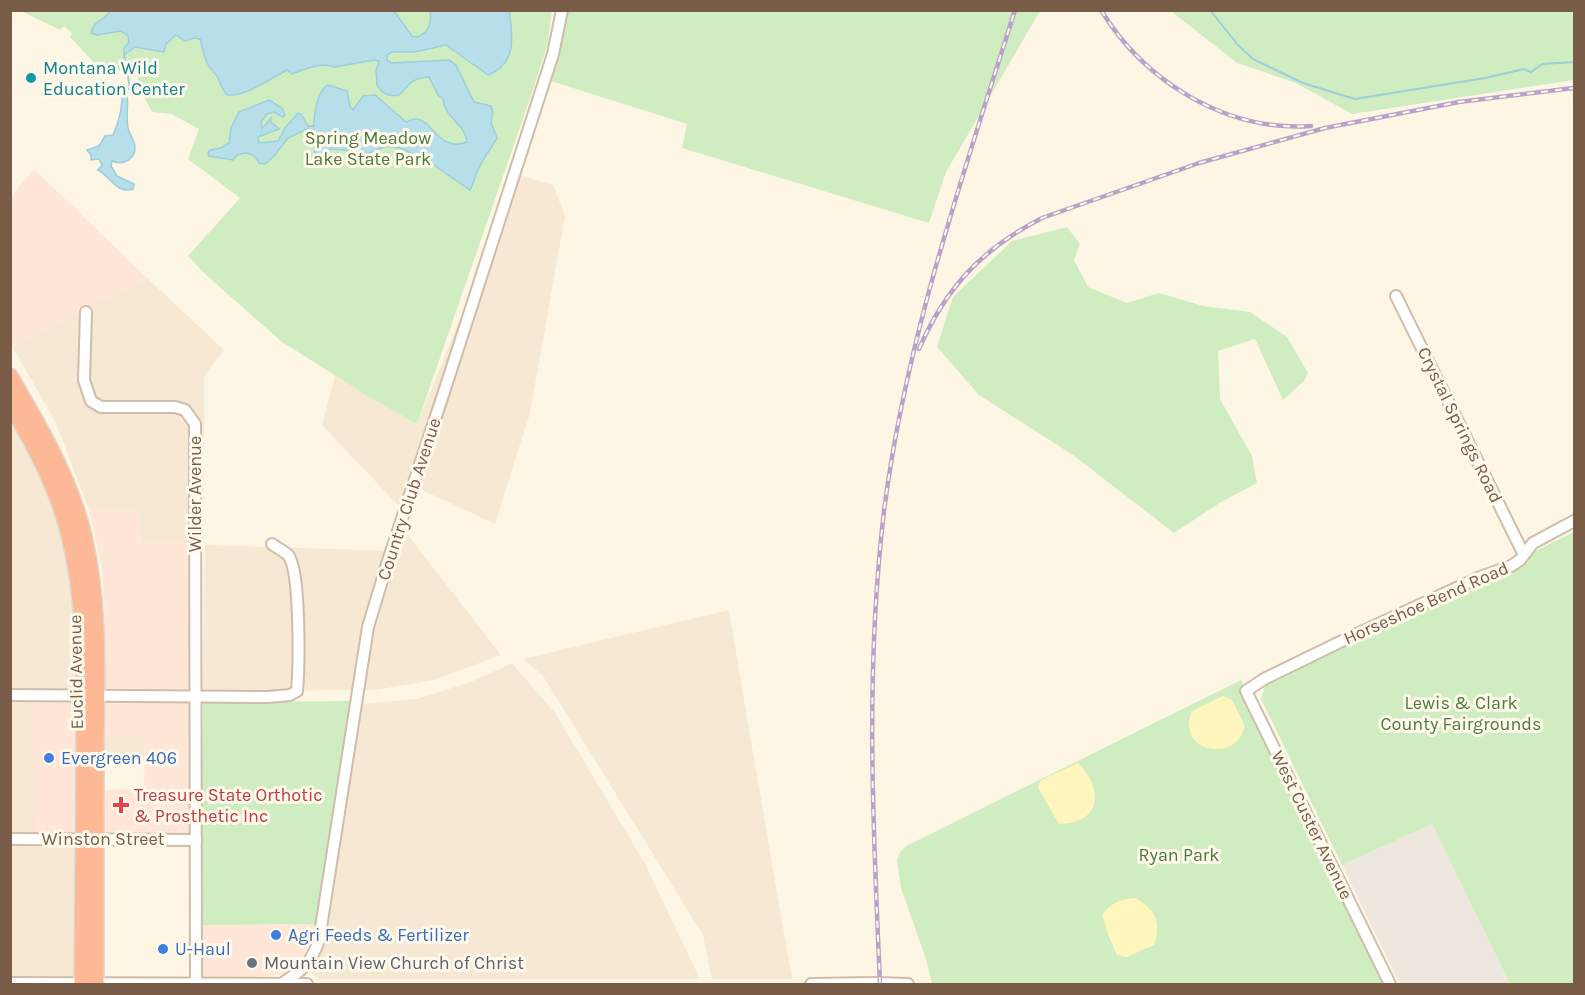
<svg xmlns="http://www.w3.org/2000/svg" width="1585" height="995" viewBox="0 0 1585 995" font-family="Karla,sans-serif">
  <rect width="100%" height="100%" fill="#fef6e4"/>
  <g fill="#f6e8d2">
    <polygon points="519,175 553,185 565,216 530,413 495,524 420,489 412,520 322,425 335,376 417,424"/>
    <polygon points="147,278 224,350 204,376 204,541 141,543 139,512 88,507 56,423 12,346"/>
    <polygon points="10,417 30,452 48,492 61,530 77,629 76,686 66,691 11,692"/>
    <polygon points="404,530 501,655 434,680 375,690 203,691 205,545 398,551"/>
    <polygon points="729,610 750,736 792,979 712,979 703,935 543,676 523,659"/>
    <polygon points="512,663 555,713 644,862 700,979 318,979 313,975 311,968 323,936 332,893 361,704 417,699 471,682"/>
    <polygon points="11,699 33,700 34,834 11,835"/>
    <polygon points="103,736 145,736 144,761 102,762"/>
    <polygon points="11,842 71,843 75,845 73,976 11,977"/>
  </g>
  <g fill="#ffe6d7">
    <polygon points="34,169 147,278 12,346 11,343 11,197"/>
    <polygon points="88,507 139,512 141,543 191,541 190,690 104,688 105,621 102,568"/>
    <polygon points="33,700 72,701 76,703 75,831 70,835 34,834"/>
    <polygon points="104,700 193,700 193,832 189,836 104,834 103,790 144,789 145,736 103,736"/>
    <polygon points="318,924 315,933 306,952 289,971 279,975 207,980 201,978 198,974 200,925"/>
  </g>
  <polygon fill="#ede7df" points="1432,824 1510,984 1400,984 1342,865"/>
  <g fill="#d0edc1">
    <polygon points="21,11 552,11 547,46 534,87 417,424 371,398 282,342 206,275 188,256 240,198 188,159 199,129 171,114 152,112 138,86 138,77 115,69 100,69 70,37 72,34 64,26 60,30"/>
    <polygon points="568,11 1040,11 946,172 929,223 682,148 687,124 551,81"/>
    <polygon points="1171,11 1574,11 1574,80 1352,114 1296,83 1237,63"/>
    <polygon points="1067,227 1080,244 1074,260 1088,287 1127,303 1159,293 1203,306 1250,312 1287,337 1308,373 1304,381 1283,400 1255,339 1218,351 1220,399 1252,456 1257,483 1221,502 1174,533 1073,455 979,395 937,347 953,297 1012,241"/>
    <polygon points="1574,532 1574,984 1510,984 1432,824 1342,865 1261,699 1265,686 1275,677"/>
    <polygon points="1241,680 1384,984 932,984 926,959 901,888 897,860 900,852 906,846"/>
    <polygon points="351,701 318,924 200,925 203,702"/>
  </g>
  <g fill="#fff5bd">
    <path d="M1223 696 1232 700 1245 726C1243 730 1242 735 1239 739 1225 757 1190 751 1189 725 1188 721 1191 715 1192 711Z"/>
    <path d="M1078 763C1104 789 1102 823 1059 824L1038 788 1041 780Z"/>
    <path d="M1136 898C1156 911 1162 922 1154 945L1127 957 1117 955 1109 937 1102 915C1111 902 1121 899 1136 898Z"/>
  </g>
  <g fill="#b7dfe9" stroke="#9ccedc" stroke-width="1.5">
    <path d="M394 11 412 36 417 37C429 33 432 22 430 11H509C513 36 517 64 488 75L446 45 415 52H392L387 55V60L391 63 449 60 456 65 474 102 491 106 493 112 491 123 497 138C491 149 484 157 479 168 475 175 474 183 470 190L426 160 400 148 387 146 364 155 356 156 346 150 330 149 321 160 317 159C310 144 313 92 328 85L347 91 350 106 353 110 363 96 375 95 406 122C409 121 412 119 416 119 432 119 439 153 467 142 465 123 445 119 443 99L438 95 429 77C414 77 408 85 399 95 388 97 383 94 377 85L376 71 379 61 374 60 335 67C322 62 304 69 292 74L287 70C270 79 247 96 227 95 222 89 221 85 218 78 216 73 212 71 209 66 204 58 203 49 200 39L194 38 185 41 176 35 166 44 164 52 135 47 124 55V48L129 42 128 36 121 31 97 35 91 33C94 19 105 21 110 11Z"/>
    <path d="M124 85C131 101 125 112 128 128 129 134 134 139 135 146 136 159 123 166 112 161L111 166 117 176 134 184 133 189C116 194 111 177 98 170L102 165 99 159 91 160V155L87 150 99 146 105 136 113 135C120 120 123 105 122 88Z"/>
    <path d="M269 100 282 108 285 115 283 117 274 112 267 114 261 122 262 129 271 118V122L279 129 258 137 259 143 278 141 285 128 298 113 301 114 309 128 288 138 274 156 265 164 259 163C254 151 239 150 233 160L209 156 208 153 210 150 221 148 229 143 231 128 239 112Z"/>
  </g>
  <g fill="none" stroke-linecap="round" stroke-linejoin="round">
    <g stroke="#9ccedc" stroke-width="2">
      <polyline points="1210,10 1238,45 1253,59 1303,83 1355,99 1485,78 1524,69 1531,72 1542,64 1574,62"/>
      <polyline points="124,55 130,88 126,90"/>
      <polyline points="309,126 314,126"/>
    </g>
    <g stroke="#d0bda9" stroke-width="14">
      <g id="minor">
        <polyline points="1396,296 1523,553"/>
        <polyline points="86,312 84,380 91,401 101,407 175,407 185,410 195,424 196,984"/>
        <path d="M10 695 268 697 290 695 297 691C299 668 301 571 288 555 284 551 277 548 272 544"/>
        <polyline points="10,839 196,840"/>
        <polyline points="10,983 307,984"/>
        <path d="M281 984C302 970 310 966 319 940L368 627 387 564 444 392 553 54 562 10"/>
        <polyline points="811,984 876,983 908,984"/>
        <polyline points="1390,984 1246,691 1264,679 1346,639 1480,577 1511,566 1520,560 1533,543 1574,521"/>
      </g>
    </g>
    <g stroke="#dfd8d3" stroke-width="18">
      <g id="highway">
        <path d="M10 376C40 427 70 478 84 536 100 604 97 675 96 744 96 824 96 904 96 984"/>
        <path d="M10 403C34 445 56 485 68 531 87 604 84 678 84 753 83 830 83 907 82 984"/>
      </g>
    </g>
    <use href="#minor" stroke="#fff" stroke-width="10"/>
    <use href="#highway" stroke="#fdb896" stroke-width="15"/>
    <g stroke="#b9a1c9" stroke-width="4.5">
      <g id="rail">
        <path d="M1101 10C1144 81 1226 132 1311 126"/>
        <path d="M919 349C946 287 982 249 1042 218L1199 163 1325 128 1459 102 1574 88"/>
        <path d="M880 984C873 824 865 672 884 511 906 338 963 176 1015 10"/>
      </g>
    </g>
    <use href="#rail" stroke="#fff9ec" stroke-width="2" stroke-dasharray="7" stroke-linecap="butt"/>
  </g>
  <circle fill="#0f9aa8" stroke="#fff9ec" stroke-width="2" cx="31" cy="78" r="6"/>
  <g fill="#3f7fe0" stroke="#fff9ec" stroke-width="2">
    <circle cx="49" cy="758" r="6"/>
    <circle cx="276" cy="935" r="6"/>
    <circle cx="163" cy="949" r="6"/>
  </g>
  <path fill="#e0444e" stroke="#fff9ec" stroke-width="2" d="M118 796h6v6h6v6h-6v6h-6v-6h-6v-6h6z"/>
  <circle fill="#6b7280" stroke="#fff9ec" stroke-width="2" cx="252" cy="963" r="6"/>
  <g text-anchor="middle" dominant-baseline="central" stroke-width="6" stroke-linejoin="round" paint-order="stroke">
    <g font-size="18" fill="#0d838f" stroke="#fff9ec" text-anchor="start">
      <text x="43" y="68">Montana Wild<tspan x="43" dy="21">Education Center</tspan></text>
    </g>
    <g font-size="18" fill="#4a7a3c" stroke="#fff9ec">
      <text x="368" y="138">Spring Meadow<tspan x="368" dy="21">Lake State Park</tspan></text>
      <text x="1461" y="703">Lewis &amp; Clark<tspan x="1461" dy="21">County Fairgrounds</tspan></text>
      <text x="1179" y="855">Ryan Park</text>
    </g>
    <g font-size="18" fill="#795c47" stroke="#fff9ec">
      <text transform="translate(1460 425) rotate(64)">Crystal Springs Road</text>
      <text transform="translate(195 494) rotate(-90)">Wilder Avenue</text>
      <text transform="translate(409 499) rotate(-72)">Country Club Avenue</text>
      <text transform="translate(1426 603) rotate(-24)">Horseshoe Bend Road</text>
      <text transform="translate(76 672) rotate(-91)">Euclid Avenue</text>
      <text transform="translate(1312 825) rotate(64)">West Custer Avenue</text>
      <text x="103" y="839">Winston Street</text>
    </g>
    <g font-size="18" fill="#366cbe" stroke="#fff9ec" text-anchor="start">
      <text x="61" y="758">Evergreen 406</text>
      <text x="288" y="935">Agri Feeds &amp; Fertilizer</text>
      <text x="175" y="949">U-Haul</text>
    </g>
    <g font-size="18" fill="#be3a42" stroke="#fff9ec" text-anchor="start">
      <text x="134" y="795">Treasure State Orthotic<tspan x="134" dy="21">&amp; Prosthetic Inc</tspan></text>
    </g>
    <g font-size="18" fill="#5b616d" stroke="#fff9ec" text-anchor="start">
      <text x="264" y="963">Mountain View Church of Christ</text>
    </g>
  </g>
  <rect width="1585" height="995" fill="none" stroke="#795c47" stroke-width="24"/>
</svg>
